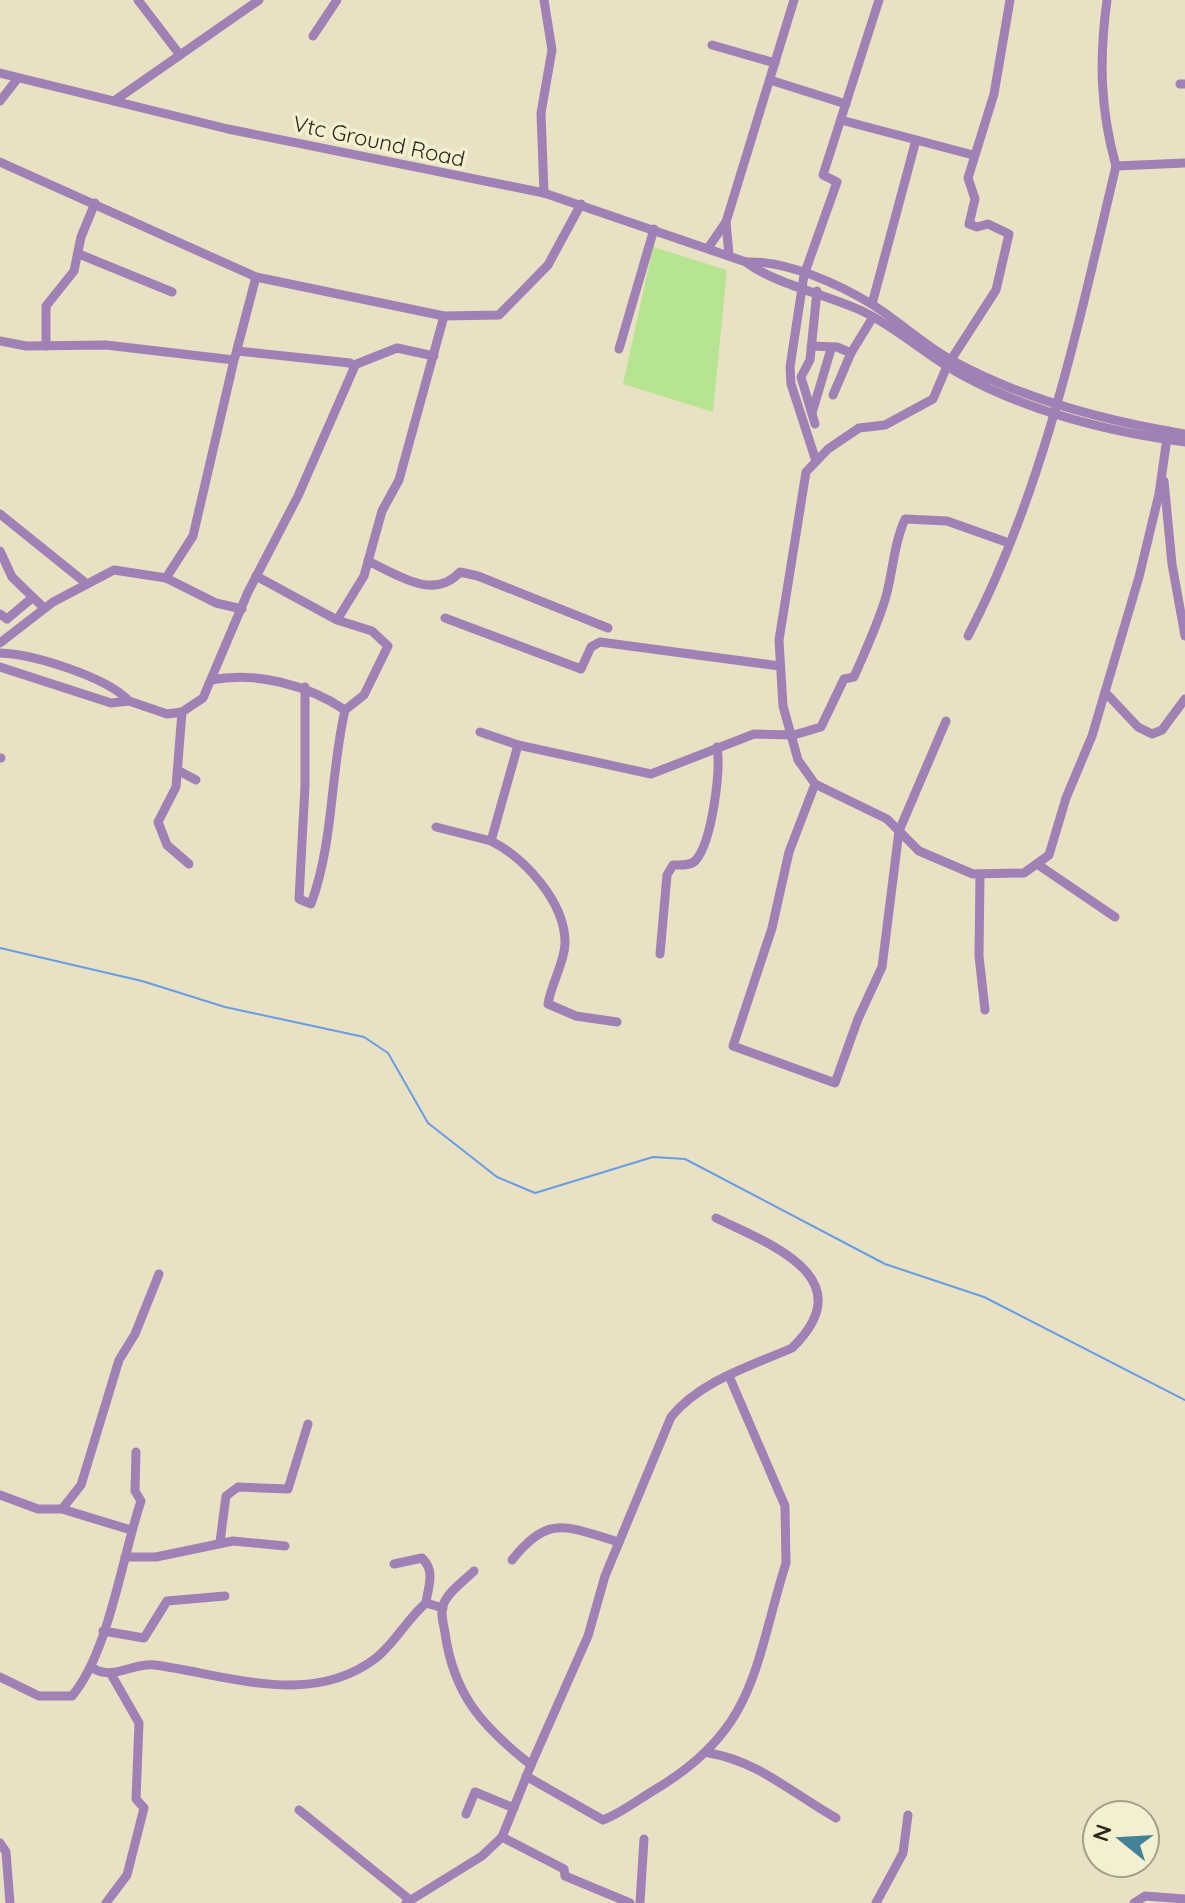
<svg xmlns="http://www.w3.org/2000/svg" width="1185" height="1903" viewBox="0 0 1185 1903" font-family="Quicksand,sans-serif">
  <rect width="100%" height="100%" fill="#e8e1c4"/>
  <polygon fill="#b7e491" points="653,247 727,270 713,412 623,384"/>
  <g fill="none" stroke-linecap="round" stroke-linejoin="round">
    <polyline stroke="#679ce6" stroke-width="2" points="0,948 142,981 225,1007 364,1037 388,1053 428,1123 497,1177 535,1193 653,1157 685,1159 885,1264 984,1297 1185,1400"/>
    <g stroke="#a081b5" stroke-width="9">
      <polyline points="138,0 180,55"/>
      <path d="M1107 0C1099 59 1100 109 1116 166"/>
      <polyline points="313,36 337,0"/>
      <polyline points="712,45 775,63"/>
      <path d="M0 73 228 129 544 193 746 262C772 283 831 296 864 312 899 329 928 357 962 375 1030 412 1109 432 1185 442"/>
      <polyline points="770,80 846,104"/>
      <polyline points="1180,84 1185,84"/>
      <polyline points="0,101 18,78"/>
      <polyline points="114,101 259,0"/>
      <polyline points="841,120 973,155"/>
      <polyline points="0,162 256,277 444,316 499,315 548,265 581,204"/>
      <polyline points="544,193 541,113 552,50 544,0"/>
      <polyline points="726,222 729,255"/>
      <polyline points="708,248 726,222 794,0"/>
      <polyline points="79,254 172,292"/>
      <path d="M746 262C786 260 839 284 873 305 900 322 924 345 953 361 1025 400 1105 421 1185 434"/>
      <polyline points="872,304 916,140"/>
      <polyline points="0,341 26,346 106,345 234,360 193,536 166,578"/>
      <polyline points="46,346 46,306 74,271 81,237 95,203"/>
      <polyline points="811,346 837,347 851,353 873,317"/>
      <polyline points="619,349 654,229"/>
      <polyline points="235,357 256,277"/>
      <polyline points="354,365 397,348 434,356"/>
      <polyline points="833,395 851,353"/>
      <polyline points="812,413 831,349"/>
      <polyline points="815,424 801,377 810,360 817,291"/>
      <polyline points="816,461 791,384 790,367 804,275 837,182 823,175 879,0"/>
      <polyline points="1164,481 1172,564 1185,636"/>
      <polyline points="0,514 87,584"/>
      <polyline points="0,551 12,577 44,608"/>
      <path d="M368 561C398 575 434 601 460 572L478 576 608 628"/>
      <polyline points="256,576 337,620 372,631 388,646 364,695 345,710"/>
      <polyline points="0,614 7,619 32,598"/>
      <polyline points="445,618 581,669 591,647 600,642 780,666"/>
      <polyline points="337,620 364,576 382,511 399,480 444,316"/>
      <path d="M968 636C1044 490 1078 326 1116 166L1185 163"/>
      <polyline points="0,643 53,602 114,570 166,578 216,603 242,609"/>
      <path d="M0 653C33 654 107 677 129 701"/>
      <polyline points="0,667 111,703 129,701 167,714 182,712 203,698 248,592 298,496 354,368 350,363 237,351"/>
      <path d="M211 680C255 671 308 685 345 710 330 775 334 841 311 904L299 899 305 786V687"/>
      <polyline points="1105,692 1138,727 1152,734 1162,730 1185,699"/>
      <polyline points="182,712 176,787 158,822 167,845 189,864"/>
      <polyline points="480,732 518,745"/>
      <polyline points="0,758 1,758"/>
      <polyline points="179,771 196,780"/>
      <polyline points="815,784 798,760 783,706 779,640 806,472 828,449 859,428 885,425 933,399 947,366 996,290 1009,234 988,224 977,227 969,224 975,199 968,178 994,94 1010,0"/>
      <polyline points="815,784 789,852 772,928 733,1046 835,1083 858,1019 882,967 899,831 946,721"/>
      <polyline points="815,784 887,819 919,851 973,874 1024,873 1049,855 1066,798 1092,736 1139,577 1159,494 1168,431"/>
      <path d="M436 827 491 841 518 745 651 774 754 734 794 735 821 727 844 679 854 677C864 654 875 630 883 606 893 579 892 548 905 519L947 521 1009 543"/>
      <path d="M491 841C525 858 566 903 565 944 564 964 551 984 548 1004L576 1016 617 1022"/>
      <polyline points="1037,864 1115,917"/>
      <polyline points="980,874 979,956 985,1010"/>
      <path d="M660 954 667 875 673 865C681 865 691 866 696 860 712 841 721 771 717 747"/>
      <polyline points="0,1495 38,1509 62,1509 81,1485 119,1360 135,1334 159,1274"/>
      <polyline points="62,1509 131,1530"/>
      <polyline points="220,1542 226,1496 238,1487 288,1489 308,1424"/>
      <polyline points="125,1557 156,1557 233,1541 285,1546"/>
      <path d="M512 1560C549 1513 567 1527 619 1542"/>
      <path d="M394 1564 422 1558C436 1572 428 1586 426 1603"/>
      <polyline points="103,1631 144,1638 167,1601 225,1596"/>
      <path d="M91 1667C113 1682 132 1662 155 1665 228 1675 311 1708 376 1658 395 1643 407 1619 426 1603L443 1608"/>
      <path d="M0 1677 39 1696H72C109 1652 122 1557 141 1501L135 1491 136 1452"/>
      <path d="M709 1753C758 1761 793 1794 836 1818"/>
      <path d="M531 1765 588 1636 605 1576 671 1417C700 1381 751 1366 792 1348 864 1278 770 1244 716 1218"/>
      <path d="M526 1776 603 1820C622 1813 639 1799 656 1789 757 1729 754 1665 786 1563L785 1506 729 1376"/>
      <polyline points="299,1810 410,1900"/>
      <polyline points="466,1814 475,1792 514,1808"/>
      <polyline points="502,1837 564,1869 565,1876 630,1903"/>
      <polyline points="0,1843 6,1852 10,1903"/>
      <polyline points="106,1903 127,1875 144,1808 136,1799 139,1723 111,1674"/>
      <path d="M406 1903 482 1856 502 1837 531 1765C483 1727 454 1696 445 1633 444 1624 439 1612 444 1603 449 1591 465 1580 474 1571"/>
      <polyline points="640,1903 644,1839"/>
      <polyline points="876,1903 903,1853 908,1815"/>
      <polyline points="1134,1903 1145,1896 1185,1899"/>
    </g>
  </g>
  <g text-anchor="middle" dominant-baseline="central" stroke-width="7" stroke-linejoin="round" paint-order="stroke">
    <g font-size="22" fill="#29261b" stroke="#f5efd1">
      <text transform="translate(379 141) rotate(12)">Vtc Ground Road</text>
    </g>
  </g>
  <g transform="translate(1121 1839) rotate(288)"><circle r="38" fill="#f5efd1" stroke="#a39f88" stroke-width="2"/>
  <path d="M0-6L14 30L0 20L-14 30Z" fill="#438397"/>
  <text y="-12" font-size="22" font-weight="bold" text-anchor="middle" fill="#29261b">N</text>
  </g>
</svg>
